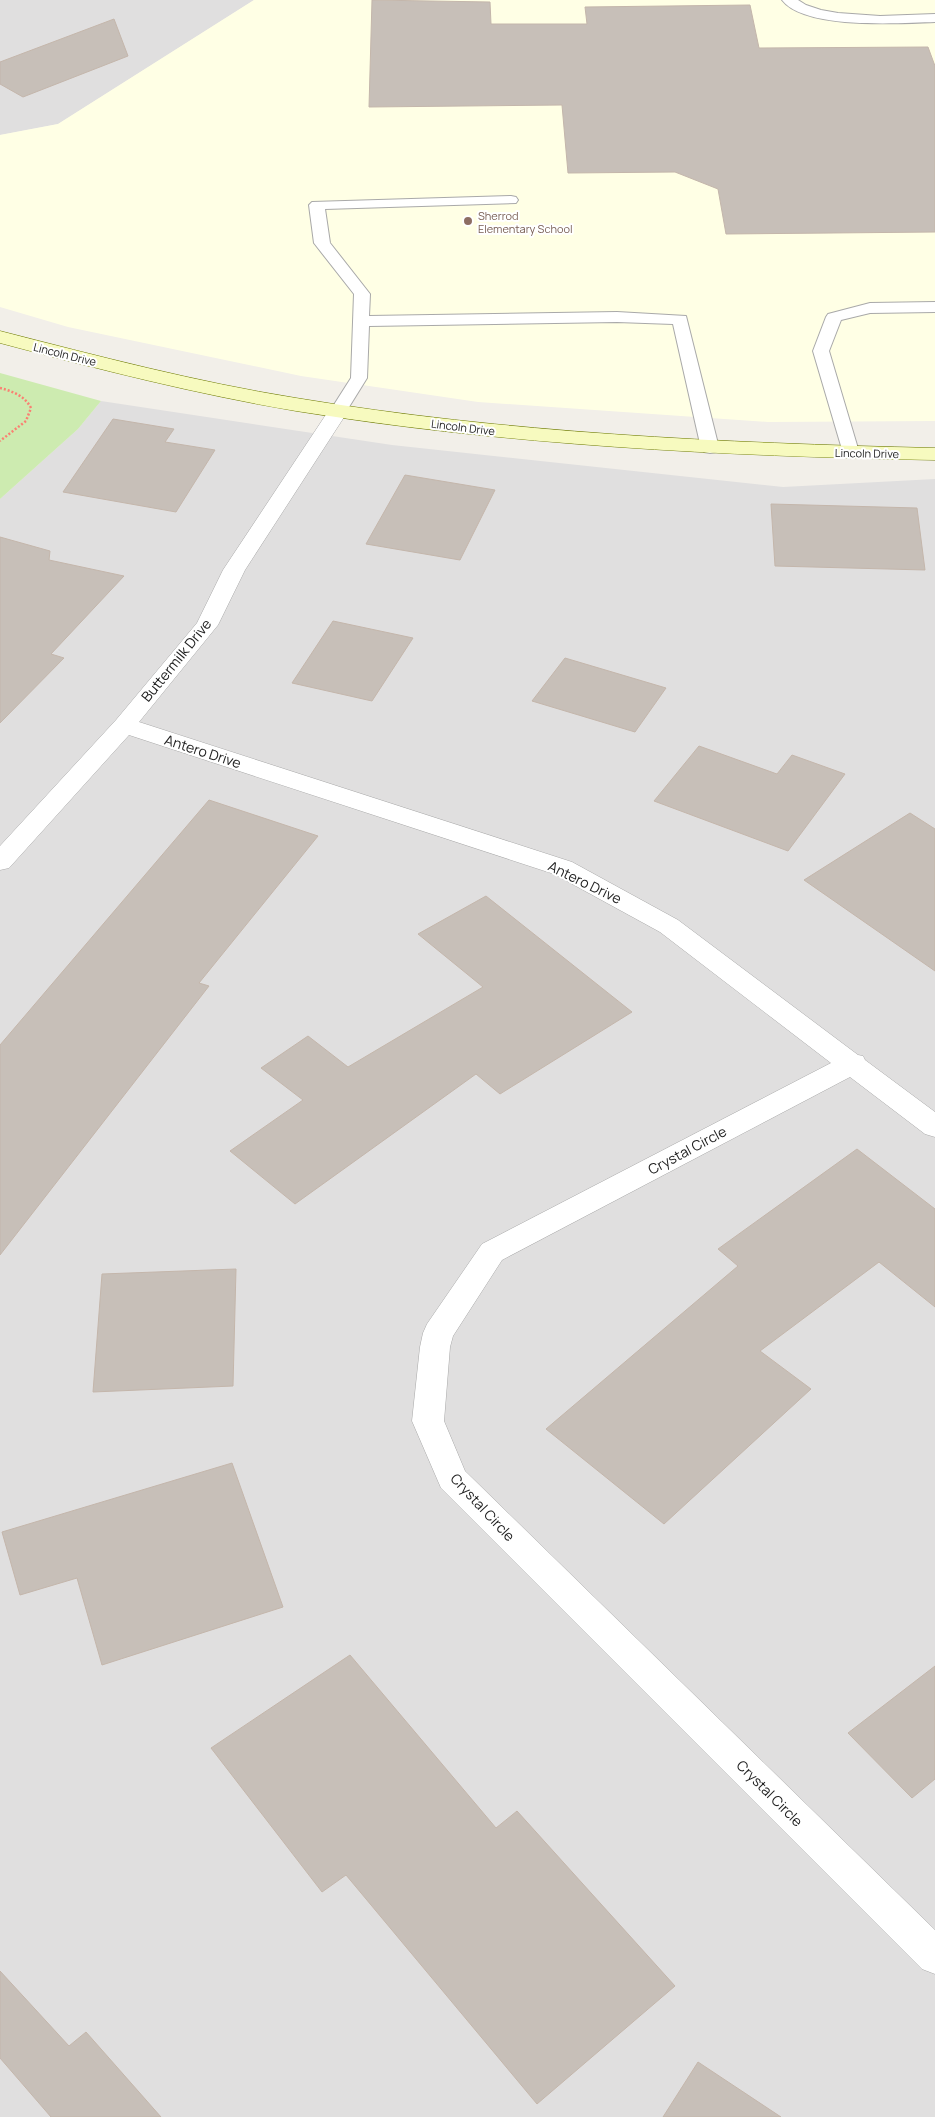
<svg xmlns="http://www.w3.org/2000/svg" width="935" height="2117" viewBox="0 0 935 2117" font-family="Manrope,sans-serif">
  <rect width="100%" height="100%" fill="#f2efe9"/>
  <g fill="#e0dfdf">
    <polygon points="0,0 254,0 58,124 0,135"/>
    <polygon points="101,401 392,445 783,487 935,479 935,2117 0,2117 0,499 78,429"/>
  </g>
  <polygon fill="#ffffe5" points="254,0 935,0 935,421 768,422 478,402 301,376 68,327 0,307 0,135 58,124"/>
  <polygon fill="#cdebb0" points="0,373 101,401 78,429 0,499"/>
  <g fill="#c7bfb8" stroke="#c4b6ab">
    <polygon points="372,0 490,2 491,24 587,24 585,7 750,5 759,48 928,47 935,66 935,232 726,234 718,189 675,172 568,173 562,105 369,107"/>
    <polygon points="114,19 128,56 23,97 0,84 0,62"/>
    <polygon points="113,419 174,429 165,442 215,450 176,512 63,492"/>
    <polygon points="405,475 495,490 460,560 366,544"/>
    <polygon points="771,504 917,508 925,570 775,566"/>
    <polygon points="0,537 50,551 49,560 124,576 51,654 64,658 0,723"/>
    <polygon points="333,621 413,638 372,701 292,683"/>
    <polygon points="565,658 666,688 635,732 532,701"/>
    <polygon points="699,746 777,774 792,755 845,774 788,851 654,801"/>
    <polygon points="209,800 318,836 199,983 209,986 0,1255 0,1045"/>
    <polygon points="910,813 935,829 935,971 804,880"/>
    <polygon points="486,896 632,1012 500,1094 476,1074 295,1204 230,1151 303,1100 261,1068 308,1036 348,1067 483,987 418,934"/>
    <polygon points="857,1149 935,1209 935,1307 879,1262 760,1351 811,1389 664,1524 546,1429 738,1266 718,1249"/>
    <polygon points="236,1269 233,1386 93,1392 102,1274"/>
    <polygon points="232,1463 283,1607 102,1665 77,1578 20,1595 2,1532"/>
    <polygon points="350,1655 496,1828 517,1811 675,1986 537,2104 346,1875 322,1892 211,1748"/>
    <polygon points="935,1666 935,1779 912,1798 848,1733"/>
    <polygon points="0,1971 69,2046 86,2032 161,2117 51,2117 0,2058"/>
    <polygon points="698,2062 781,2117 663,2117"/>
  </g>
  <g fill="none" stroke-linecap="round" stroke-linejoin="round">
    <g stroke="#a9a9a9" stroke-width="2">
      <g id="lane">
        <path d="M782 0H798L806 5 821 10 838 13 880 16 935 14V22C900 23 805 30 782 0Z"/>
        <polygon points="511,196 516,197 518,200 516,203 325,209 330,243 370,294 369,316 617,312 686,316 719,448 716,452 710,453 704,452 701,448 673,324 617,322 369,326 367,378 344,415 332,415 330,411 351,378 354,294 314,243 309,205 312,202"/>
        <polygon points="935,302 935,312 870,313 841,320 829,351 859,452 856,456 850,457 844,456 813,351 826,317 828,314 870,303"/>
      </g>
    </g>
    <g stroke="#a9a9a9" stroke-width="1">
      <polygon id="street" points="338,405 345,407 348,411 245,570 218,625 139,722 572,862 678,920 858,1055 863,1056 865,1060 935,1112 935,1137 925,1134 850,1077 502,1260 453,1336 450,1347 444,1421 465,1471 935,1930 935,1974 922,1969 441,1488 412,1421 420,1347 423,1333 427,1324 482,1244 831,1063 660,932 554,874 129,735 9,868 0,870 0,846 116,720 197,623 223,570 331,407"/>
    </g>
    <g stroke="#707d05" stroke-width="1">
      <path id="secondary" d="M0 331C98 356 196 382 296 398 507 433 721 443 935 448V460C721 456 507 445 296 411 196 394 98 369 0 343Z"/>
    </g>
    <path stroke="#fa8072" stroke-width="2.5" stroke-dasharray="2 2" stroke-linecap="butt" d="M0 388C12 391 25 396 31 408L26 421 0 441"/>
    <use href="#lane" fill="#fff" fill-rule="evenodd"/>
    <use href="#street" fill="#fff" fill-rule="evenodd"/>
    <use href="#secondary" fill="#f7fabf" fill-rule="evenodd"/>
  </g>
  <circle fill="#8d6e63" stroke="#fff" stroke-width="2" cx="468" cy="221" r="5"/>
  <g text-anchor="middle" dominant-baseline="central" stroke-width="4" stroke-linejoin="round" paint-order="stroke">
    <g font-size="11" fill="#785e54" stroke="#fff" text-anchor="start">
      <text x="478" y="215">Sherrod<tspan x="478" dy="13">Elementary School</tspan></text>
    </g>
    <g font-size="11" fill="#222" stroke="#fff">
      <text transform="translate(65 354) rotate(14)">Lincoln Drive</text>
      <text transform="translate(463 427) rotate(7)">Lincoln Drive</text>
      <text transform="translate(867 453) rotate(1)">Lincoln Drive</text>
    </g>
    <g font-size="14" fill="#222" stroke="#fff">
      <text transform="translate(176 660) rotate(-51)">Buttermilk Drive</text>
      <text transform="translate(203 751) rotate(18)">Antero Drive</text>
      <text transform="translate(585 882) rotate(26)">Antero Drive</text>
      <text transform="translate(687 1150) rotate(-28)">Crystal Circle</text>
      <text transform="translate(483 1507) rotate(47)">Crystal Circle</text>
      <text transform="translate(770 1793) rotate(45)">Crystal Circle</text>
    </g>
  </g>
</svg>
